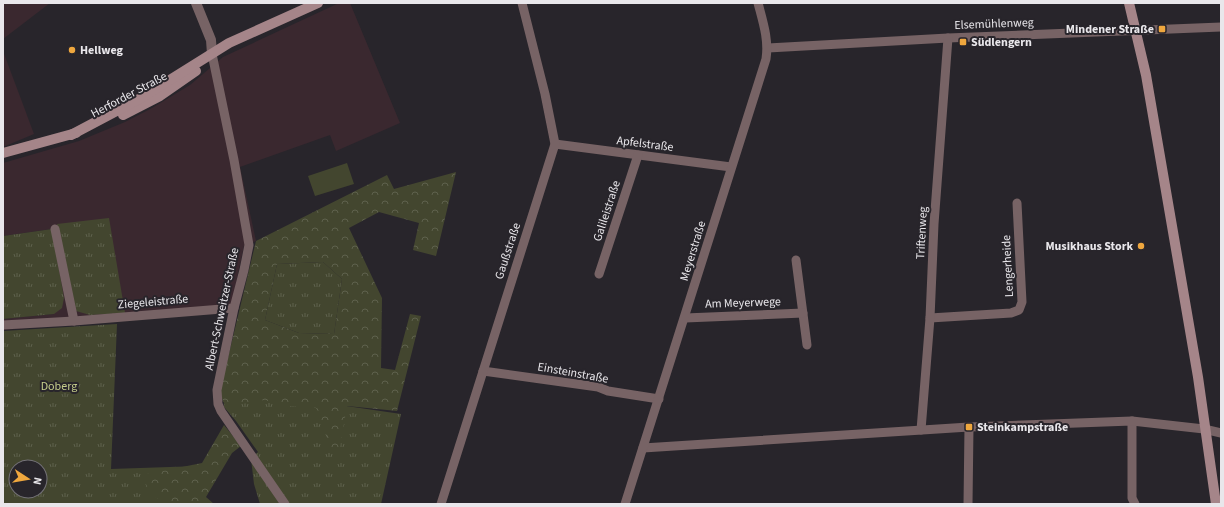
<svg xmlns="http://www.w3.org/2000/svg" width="1224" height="507" viewBox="0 0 1224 507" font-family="'Source Sans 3',sans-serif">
  <defs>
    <pattern id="grass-tufts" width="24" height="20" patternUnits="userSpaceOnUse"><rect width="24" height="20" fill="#43462f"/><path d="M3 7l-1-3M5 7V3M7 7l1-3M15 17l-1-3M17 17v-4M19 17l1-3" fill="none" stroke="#5e614d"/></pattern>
    <pattern id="forest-crowns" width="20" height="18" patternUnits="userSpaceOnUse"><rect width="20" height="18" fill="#43462f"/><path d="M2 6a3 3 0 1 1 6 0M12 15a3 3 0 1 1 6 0" fill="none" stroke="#5e614d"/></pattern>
  </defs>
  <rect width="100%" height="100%" fill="#28252b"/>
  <g fill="#3a282f">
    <polygon points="3,3 50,3 3,39"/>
    <polygon points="339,3 350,3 400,123 336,151 330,135 240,167 256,241 244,246 230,312 3,330 3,319 54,314 52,229 3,236 3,163 79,141 125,122 152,108 190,85 223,57"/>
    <polygon points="3,51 34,134 3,147"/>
  </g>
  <g fill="url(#grass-tufts)" fill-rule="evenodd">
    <polygon points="109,218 125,313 90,315 76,311 57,224"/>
    <polygon points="52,229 64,298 62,308 54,314 3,319 3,236"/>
    <polygon points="323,262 342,279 334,334 299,333 265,320 277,264"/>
    <path d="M117 324 111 469 200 466 198 497 214 504H3V331ZM16 467H40V491H16Z"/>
    <polygon points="223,388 401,414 381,504 260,504 254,484 251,459 258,452 236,421 224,407"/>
  </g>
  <g fill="url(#forest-crowns)" fill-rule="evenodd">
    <path d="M456 172 436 256 413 250 419 223 379 212 349 228 382 298 381 368 395 370 410 314 421 316 397 411 347 406 339 453 327 444C327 434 326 428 319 420V413L316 408 288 406 264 400 242 404 223 402 220 391 256 241 387 175 394 189ZM323 262 342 279 334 334 299 333 265 320 277 264Z"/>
    <polygon points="224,425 241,446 232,453 206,497 214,504 165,504 150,493 142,475 202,463"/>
  </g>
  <polygon fill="#43462f" points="347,163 354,184 315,196 308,176"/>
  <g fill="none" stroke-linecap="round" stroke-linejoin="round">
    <g stroke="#776365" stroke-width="9">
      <polyline points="768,48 948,38 1221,27"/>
      <polyline points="212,54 234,160 249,245 244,270 234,308 217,390 218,404 221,411 285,504"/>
      <polyline points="555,144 731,167"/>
      <polyline points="55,229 74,321"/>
      <polyline points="796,260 807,345"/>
      <polyline points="599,274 638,155"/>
      <polyline points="685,318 803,313"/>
      <polyline points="930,318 1011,313 1019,310 1022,302 1017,203"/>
      <polyline points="3,325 74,321 234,308"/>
      <polyline points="483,371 598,387 608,391 659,399"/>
      <polyline points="1132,421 1132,498 1135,504"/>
      <polyline points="921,430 930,318 934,224 948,38"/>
      <polyline points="643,448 969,427 1132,421 1204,429 1221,433"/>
      <polyline points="441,504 555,144 545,94 522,3"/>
      <path d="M625 504 766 59C769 40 763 22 758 3"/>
      <polyline points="968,504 969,427"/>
    </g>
    <polyline stroke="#776365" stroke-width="10" points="196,3 211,40 212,54"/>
    <g stroke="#a58589" stroke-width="10">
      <polyline points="1129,3 1146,75 1198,377 1216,504"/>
      <polyline points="123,115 160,96 196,71"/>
      <polyline points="71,135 141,98 229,43 318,3"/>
      <polyline points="3,153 76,133"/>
    </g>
  </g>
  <g fill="#efa73e" stroke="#28252b" stroke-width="1.5">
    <rect x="1158" y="25" width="8" height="8" rx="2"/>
    <rect x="959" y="38" width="8" height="8" rx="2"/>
    <circle cx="72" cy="50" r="4"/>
    <circle cx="1141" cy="246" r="4"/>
    <rect x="965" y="423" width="8" height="8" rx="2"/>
  </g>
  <g text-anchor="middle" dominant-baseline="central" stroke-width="4" stroke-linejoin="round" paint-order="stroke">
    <g font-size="12" fill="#e9e7eb" stroke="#28252b">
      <text transform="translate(994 24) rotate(-2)">Elsemühlenweg</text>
      <text transform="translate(129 95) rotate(-28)">Herforder Straße</text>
      <text transform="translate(645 144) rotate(7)">Apfelstraße</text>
      <text transform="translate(607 211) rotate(-72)">Galileistraße</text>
      <text transform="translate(922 233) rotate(-87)">Triftenweg</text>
      <text transform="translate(508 251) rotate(-72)">Gaußstraße</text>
      <text transform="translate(693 251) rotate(-73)">Meyerstraße</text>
      <text transform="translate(1008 266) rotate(-93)">Lengerheide</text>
      <text transform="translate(153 302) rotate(-5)">Ziegeleistraße</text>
      <text transform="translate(743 303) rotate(-2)">Am Meyerwege</text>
      <text transform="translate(222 309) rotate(-78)">Albert-Schweitzer-Straße</text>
      <text transform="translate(573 373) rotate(10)">Einsteinstraße</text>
    </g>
    <g font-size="12" font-weight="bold" fill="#e9e7eb" stroke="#28252b" text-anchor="start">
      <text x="1154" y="29" text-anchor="end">Mindener Straße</text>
      <text x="971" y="42">Südlengern</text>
      <text x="80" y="50">Hellweg</text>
      <text x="1133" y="246" text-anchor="end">Musikhaus Stork</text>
      <text x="977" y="427">Steinkampstraße</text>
    </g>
    <g font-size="12" fill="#c5cd8b" stroke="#28252b">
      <text x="59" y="386">Doberg</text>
    </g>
  </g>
  <rect width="1224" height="507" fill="none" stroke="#e9e7eb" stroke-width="8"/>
  <g transform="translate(28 479) rotate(102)"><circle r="19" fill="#28252b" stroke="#757378"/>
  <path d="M0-3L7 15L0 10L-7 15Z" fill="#efa73e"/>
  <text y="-6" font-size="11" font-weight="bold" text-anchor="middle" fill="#e9e7eb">N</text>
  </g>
</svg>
